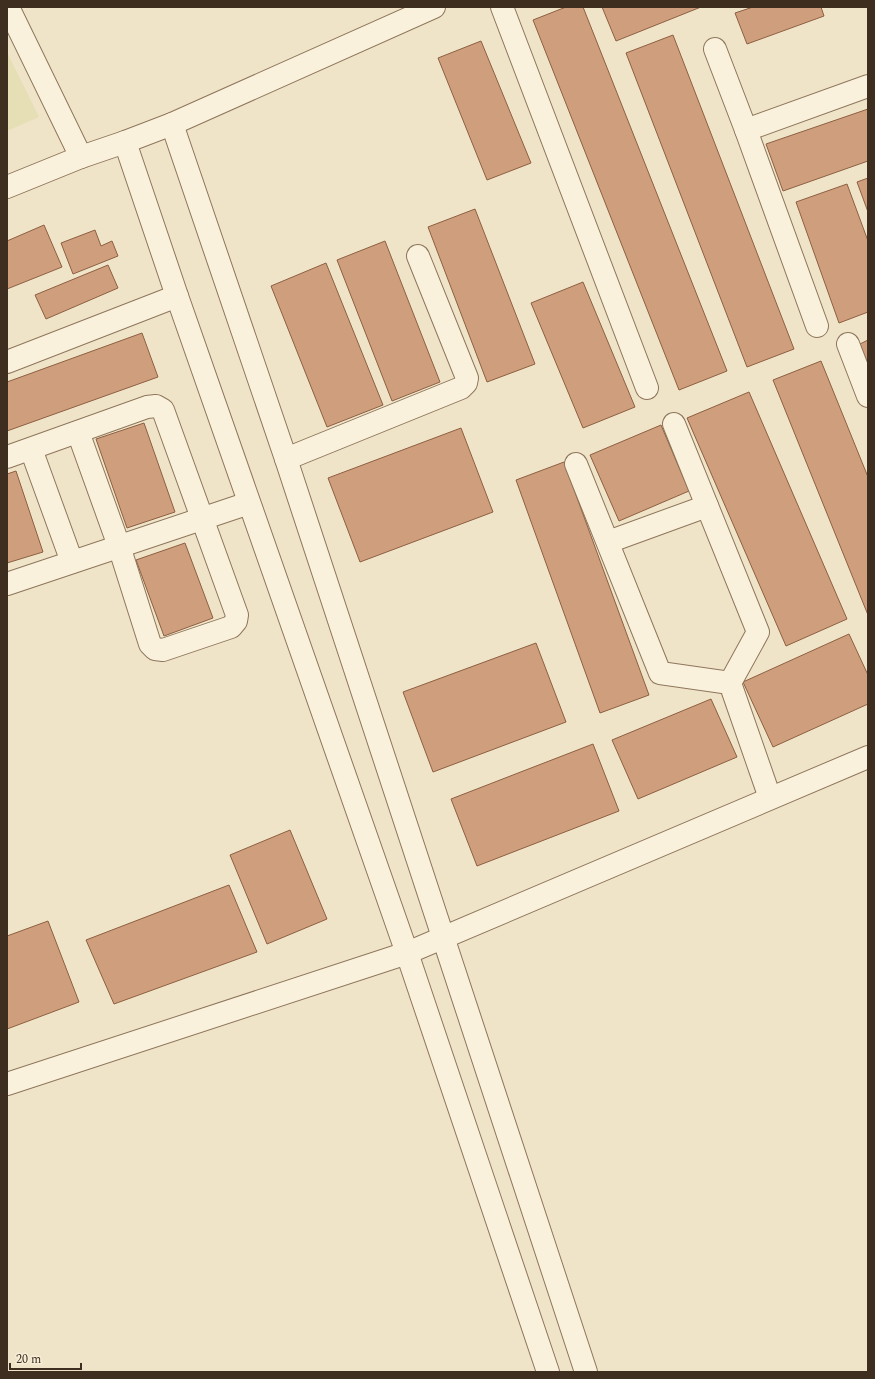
<svg xmlns="http://www.w3.org/2000/svg" width="875" height="1379" viewBox="0 0 875 1379" font-family="Spectral,serif">
  <rect width="100%" height="100%" fill="#f0e4c8"/>
  <polygon fill="#e6deb5" points="7,52 39,117 7,131"/>
  <g fill="#cf9f7d" stroke="#8d5f41">
    <polygon points="566,7 583,7 727,371 679,390 533,20"/>
    <polygon points="602,7 701,7 616,41"/>
    <polygon points="753,7 821,7 824,16 747,44 735,13"/>
    <polygon points="673,35 794,349 747,367 626,53"/>
    <polygon points="481,41 531,163 487,180 438,58"/>
    <polygon points="868,109 868,161 783,191 766,144"/>
    <polygon points="868,178 868,212 857,182"/>
    <polygon points="847,184 868,241 868,312 839,323 796,202"/>
    <polygon points="475,209 535,364 487,382 428,227"/>
    <polygon points="44,225 62,267 7,289 7,241"/>
    <polygon points="95,230 101,246 112,241 118,256 73,274 61,243"/>
    <polygon points="385,241 440,382 392,401 337,260"/>
    <polygon points="326,263 383,405 327,427 271,286"/>
    <polygon points="108,265 118,288 46,319 35,295"/>
    <polygon points="583,282 635,407 583,428 531,303"/>
    <polygon points="142,333 158,377 7,431 7,382"/>
    <polygon points="868,340 868,365 860,344"/>
    <polygon points="821,361 868,477 868,615 773,380"/>
    <polygon points="749,392 847,619 786,646 687,418"/>
    <polygon points="144,423 175,512 127,528 96,439"/>
    <polygon points="661,425 689,491 619,521 590,455"/>
    <polygon points="461,428 493,512 360,562 328,478"/>
    <polygon points="564,462 649,695 600,713 516,480"/>
    <polygon points="16,471 43,552 7,563 7,474"/>
    <polygon points="185,543 213,618 164,636 136,560"/>
    <polygon points="849,634 868,675 868,704 773,747 743,682"/>
    <polygon points="536,643 566,722 433,772 403,692"/>
    <polygon points="711,699 737,757 638,799 612,740"/>
    <polygon points="593,744 619,811 477,866 451,799"/>
    <polygon points="290,830 327,919 267,944 230,855"/>
    <polygon points="229,885 257,952 114,1004 86,940"/>
    <polygon points="48,921 79,1002 7,1029 7,936"/>
  </g>
  <g fill="none" stroke-linecap="round" stroke-linejoin="round">
    <g stroke="#8d765c" stroke-width="24">
      <g id="minor">
        <polyline points="8,7 81,157"/>
        <polyline points="502,7 647,388"/>
        <polyline points="715,49 746,130 817,326"/>
        <polyline points="172,124 286,459 586,1372"/>
        <polyline points="746,130 868,86"/>
        <polyline points="125,142 177,296 407,953 548,1372"/>
        <polyline points="7,187 81,157 125,142 172,124 434,7"/>
        <polyline points="848,344 868,396"/>
        <polyline points="7,362 177,296"/>
        <polyline points="674,424 758,632 730,683"/>
        <polyline points="31,449 72,562"/>
        <polyline points="7,457 147,407 156,406 163,410 237,615 236,621 231,627 163,650 155,649 150,644 119,546 78,432"/>
        <polyline points="286,459 461,388 466,383 467,378 418,256"/>
        <polyline points="576,464 660,673 730,683 770,798"/>
        <polyline points="608,542 707,506"/>
        <polyline points="7,584 249,503"/>
        <polyline points="7,1084 407,953 868,757"/>
      </g>
    </g>
    <use href="#minor" stroke="#faf1dc" stroke-width="22"/>
  </g>
  <rect width="875" height="1379" fill="none" stroke="#3d2e20" stroke-width="16"/>
  <path d="M10 1363v6h71v-6" fill="none" stroke="#3d2e20" stroke-width="2"/>
  <text x="16" y="1363" font-size="12" fill="#3d2e20" stroke="#f7eed8" stroke-width="3" paint-order="stroke">20 m</text>
</svg>
